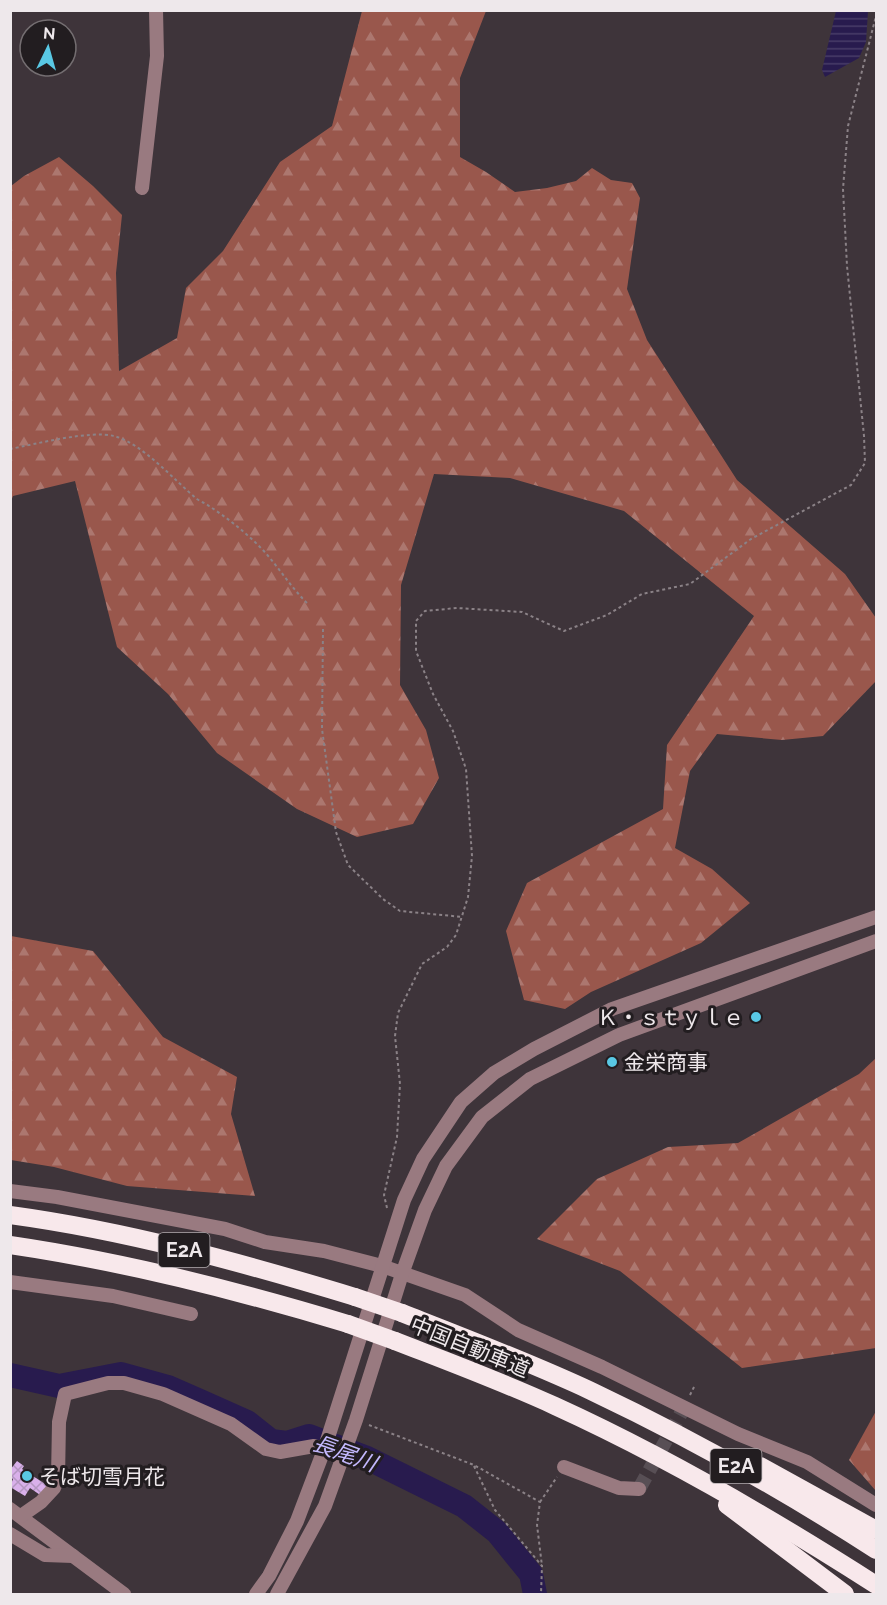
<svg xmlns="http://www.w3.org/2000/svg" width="887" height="1605" viewBox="0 0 887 1605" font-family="Raleway,'Noto Sans JP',sans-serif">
  <defs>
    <pattern id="forest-firs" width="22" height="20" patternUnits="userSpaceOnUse" patternTransform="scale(1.5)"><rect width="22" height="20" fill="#99574c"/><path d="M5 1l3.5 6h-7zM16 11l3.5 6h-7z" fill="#ac776f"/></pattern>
    <pattern id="water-rules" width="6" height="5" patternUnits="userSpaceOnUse" patternTransform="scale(1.5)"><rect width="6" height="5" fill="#281b4e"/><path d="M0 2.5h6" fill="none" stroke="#483c68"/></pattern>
    <pattern id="building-cross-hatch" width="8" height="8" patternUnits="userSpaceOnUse" patternTransform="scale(1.5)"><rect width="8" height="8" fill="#d9b0ea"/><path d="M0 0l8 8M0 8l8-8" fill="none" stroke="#b496c1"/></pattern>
  </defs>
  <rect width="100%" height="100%" fill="#3e343a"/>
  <g fill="url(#forest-firs)">
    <polygon points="362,11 486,11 460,78 460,157 486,172 515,192 547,188 576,181 592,168 611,180 632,183 640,198 627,289 647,340 737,480 845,574 876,618 876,681 823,736 782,740 717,734 690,771 675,848 712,869 750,903 701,943 591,992 565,1009 524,1000 506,931 527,883 663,809 667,745 754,616 624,511 510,478 434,474 401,585 400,685 426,730 439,778 413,824 357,837 297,809 217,753 168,694 117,647 75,481 13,496 11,501 11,186 24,176 59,157 93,186 122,215 116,273 119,371 177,338 186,288 223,251 280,162 332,126"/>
    <polygon points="11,936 93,951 163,1037 237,1077 231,1114 255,1196 127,1186 54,1167 11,1160"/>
    <polygon points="876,1058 876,1348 742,1368 620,1271 537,1239 597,1179 668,1147 738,1143 859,1074"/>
    <polygon points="876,1411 876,1491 849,1460"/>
  </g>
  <polygon fill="url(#water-rules)" points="836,11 868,11 866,42 859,58 825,77 822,70"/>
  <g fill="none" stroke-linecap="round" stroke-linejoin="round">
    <polyline stroke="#281b4e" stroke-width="24" points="10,1375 59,1386 121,1374 168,1387 200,1401 247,1422 271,1441 287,1443 309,1436 367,1458 464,1506 497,1532 531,1574 535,1594"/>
  </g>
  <polygon fill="url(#building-cross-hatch)" points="17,1461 24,1466 22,1469 50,1487 43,1497 30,1488 25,1496 10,1487 13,1479 10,1477 10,1470"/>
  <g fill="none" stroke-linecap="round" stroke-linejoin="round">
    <polyline stroke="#584f55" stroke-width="14" stroke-dasharray="14 7" stroke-linecap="butt" points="639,1489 685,1406"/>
    <g stroke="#8b8287" stroke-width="2" stroke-dasharray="3 3" stroke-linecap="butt">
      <path d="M10 449C36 444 90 430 114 436 142 443 175 481 197 499 201 502 205 503 209 506 226 517 244 531 259 546 277 564 290 587 309 605"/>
      <polyline points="323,629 322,729 336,832 348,865 383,899 400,911 463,917"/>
      <polyline points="387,1208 384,1195 397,1137 400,1084 395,1036 398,1013 422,964 447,947 456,935 468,897 472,856 466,769 453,731 433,694 416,651 416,621 425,611 457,608 522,612 564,631 607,615 642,594 690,584 751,539 851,485 865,463 864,436 847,266 843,189 848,126 876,16"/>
      <polyline points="690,1395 695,1385"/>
      <polyline points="369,1425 474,1465 540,1502 537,1525 542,1566"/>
      <polyline points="474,1466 495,1510 542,1566 541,1594"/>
      <polyline points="540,1502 557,1477"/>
    </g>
    <g stroke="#997a80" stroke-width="14">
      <polyline points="142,188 157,56 156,10"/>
      <polyline points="10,1191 57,1197 225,1229 265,1242 324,1251 382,1266 465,1295 518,1330 602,1367 738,1434 807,1462 876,1505"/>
      <polyline points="10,1282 113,1296 191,1314"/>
      <polyline points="564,1467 619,1488 639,1489"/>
      <polyline points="10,1509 124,1594"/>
      <polyline points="21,1516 41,1502 54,1488 58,1478 59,1422 65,1394 108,1383 124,1383 163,1394 231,1424 266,1449 280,1452 314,1446 324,1450"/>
      <polyline points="10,1534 45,1555 73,1556"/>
      <polyline points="256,1594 269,1576 297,1521 324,1450 404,1200 423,1159 461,1102 494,1073 534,1049 612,1009 876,917"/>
      <polyline points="277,1594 325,1506 356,1420 402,1274 425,1210 446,1166 482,1117 530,1079 619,1035 876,941"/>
    </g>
    <g stroke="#f8e8eb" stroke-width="18">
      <path d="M10 1215C128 1231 243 1263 355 1297"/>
      <path d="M10 1245C126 1262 236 1290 348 1324"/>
      <path d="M402 1313C466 1338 529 1362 591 1391 690 1438 785 1491 876 1550"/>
      <path d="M395 1341C449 1362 503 1382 555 1406 667 1457 773 1519 876 1585"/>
      <polyline points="760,1466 876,1530"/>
      <polyline points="727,1505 845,1594"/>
    </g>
    <g stroke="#f8e8eb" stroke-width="18">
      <polyline points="355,1297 402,1313"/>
      <polyline points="348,1324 395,1341"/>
    </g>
  </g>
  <g fill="#59c8e4" stroke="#221d20" stroke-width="2">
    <circle cx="756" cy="1017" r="6"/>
    <circle cx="612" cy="1062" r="6"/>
    <circle cx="27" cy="1476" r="6"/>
  </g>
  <g text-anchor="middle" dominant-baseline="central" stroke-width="6" stroke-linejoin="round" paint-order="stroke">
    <g fill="#221d20" stroke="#b1abae" stroke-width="1.5">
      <rect x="158.5" y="1233" width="51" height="34" rx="4.5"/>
      <rect x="710.5" y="1449" width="51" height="34" rx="4.5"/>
    </g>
    <g font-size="20" font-weight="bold" fill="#eee8eb">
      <text x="184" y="1250">E2A</text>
      <text x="736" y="1466">E2A</text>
    </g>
    <g font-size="21" fill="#eee8eb" stroke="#221d20" text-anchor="start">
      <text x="744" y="1017" text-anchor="end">Ｋ・ｓｔｙｌｅ</text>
      <text x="624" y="1062">金栄商事</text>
      <text x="39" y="1476">そば切雪月花</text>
    </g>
    <g font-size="21" fill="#eee8eb" stroke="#221d20">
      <text transform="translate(470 1347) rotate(22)">中国自動車道</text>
    </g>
    <g font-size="22" font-style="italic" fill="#c3b8fd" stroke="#221d20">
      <text transform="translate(345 1453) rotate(20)">長尾川</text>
    </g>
  </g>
  <rect width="887" height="1605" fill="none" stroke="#eee8eb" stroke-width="24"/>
  <g transform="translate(48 48) rotate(5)"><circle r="28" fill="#221d20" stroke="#746e71" stroke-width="1.5"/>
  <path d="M0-4.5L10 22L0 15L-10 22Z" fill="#59c8e4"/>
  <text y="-9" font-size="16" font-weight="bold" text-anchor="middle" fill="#eee8eb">N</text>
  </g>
</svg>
